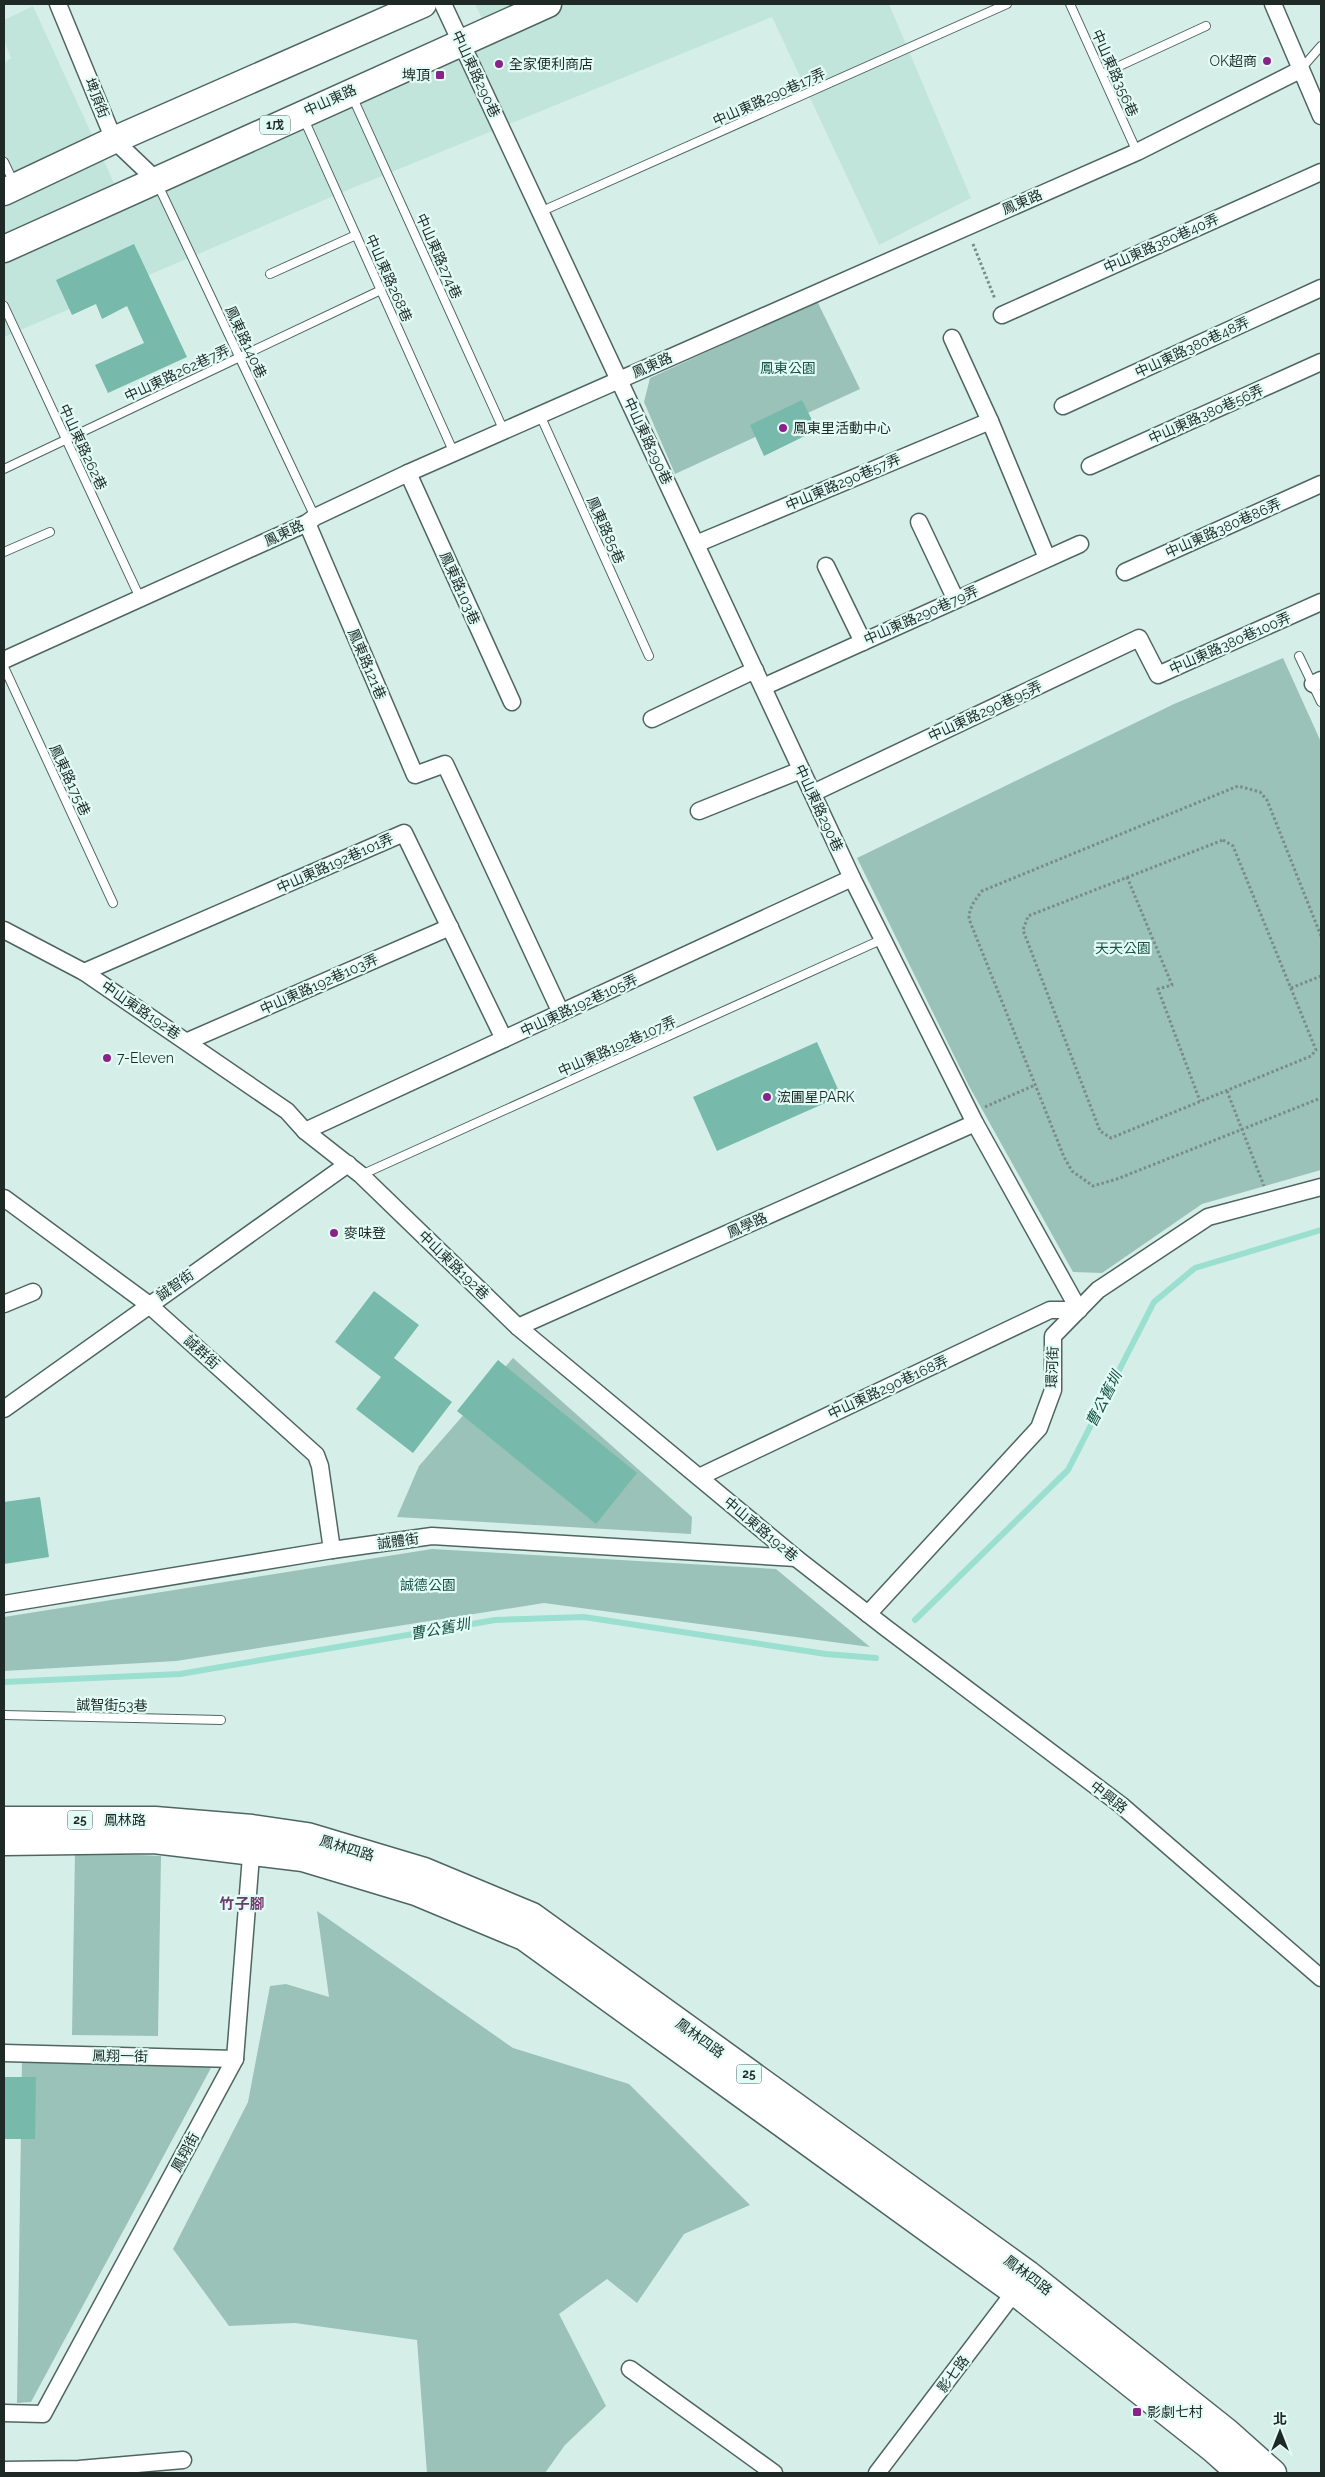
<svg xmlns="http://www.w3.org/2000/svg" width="1325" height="2477" viewBox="0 0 1325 2477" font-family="Raleway,'Noto Sans TC',sans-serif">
  <rect width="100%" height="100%" fill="#d5efe8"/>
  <polygon fill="#c2e5db" points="475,4 889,4 971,198 879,245 772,17 350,189 4,337 4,63 11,58 4,40 4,20 33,6 124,205 492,39"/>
  <g fill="#9ac2b8">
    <polygon points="817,301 860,389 675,474 644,402 650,378"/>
    <polygon points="1283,658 1321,742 1321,1170 1202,1204 1102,1273 1073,1272 969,1086 857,858 1174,704"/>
    <polygon points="513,1358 692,1517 691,1534 397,1517 419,1466"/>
    <polygon points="432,1549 776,1569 870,1647 544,1603 176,1661 4,1671 4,1617"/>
    <polygon points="75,1852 161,1856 158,2036 72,2035"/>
    <polygon points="317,1911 513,2048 629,2084 750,2205 684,2234 637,2303 607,2279 559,2314 606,2406 565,2445 545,2473 427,2473 417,2340 295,2323 229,2326 173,2249 248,2102 270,1986 286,1984 329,1997"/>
    <polygon points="22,2060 212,2066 31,2402 17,2403"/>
  </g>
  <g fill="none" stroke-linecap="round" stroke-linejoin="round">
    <g stroke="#9adfcf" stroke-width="6">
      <polyline points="915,1620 1068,1470 1154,1302 1195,1268 1321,1230"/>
      <polyline points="4,1682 180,1674 495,1620 584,1617 826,1654 876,1658"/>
    </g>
  </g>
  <g fill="#77baab">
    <polygon points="134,244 187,357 108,393 95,365 144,343 127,306 102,319 96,304 72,315 56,280"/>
    <polygon points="802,400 817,430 764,456 750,425"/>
    <polygon points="817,1042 841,1096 717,1151 693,1097"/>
    <polygon points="374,1291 419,1325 394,1358 452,1402 413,1453 356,1409 381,1377 335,1342"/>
    <polygon points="498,1360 637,1473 596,1524 457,1411"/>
    <polygon points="40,1497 49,1557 4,1564 4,1502"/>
    <polygon points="4,2077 36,2077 35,2139 4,2139"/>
  </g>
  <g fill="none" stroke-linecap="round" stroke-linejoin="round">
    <g stroke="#4f6660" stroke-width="10">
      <g id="lane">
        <polyline points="1070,4 1137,152"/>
        <polyline points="1301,69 1321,46"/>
        <polyline points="1102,74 1206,26"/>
        <polyline points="352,96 504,431"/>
        <polyline points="303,117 454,453"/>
        <polyline points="4,162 14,183"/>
        <polyline points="158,185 315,517"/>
        <polyline points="540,212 1007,4"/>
        <polyline points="270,274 356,235"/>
        <polyline points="4,306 140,598"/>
        <polyline points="540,415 649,656"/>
        <polyline points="4,469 381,290"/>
        <polyline points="4,552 50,532"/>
        <polyline points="1299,656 1321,702"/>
        <polyline points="4,667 113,903"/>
        <polyline points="361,1175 883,939"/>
        <polyline points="4,1715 221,1720"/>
      </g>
    </g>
    <g stroke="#4f6660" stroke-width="19">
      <g id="street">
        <polyline points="58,4 114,140 155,179"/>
        <polyline points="443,4 852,878 975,1123 1079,1310 1050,1310 699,1477"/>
        <polyline points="1273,4 1321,116"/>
        <polyline points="1002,315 1321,172"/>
        <polyline points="952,338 990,421 1047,558"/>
        <polyline points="1063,406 1321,288"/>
        <polyline points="1090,466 1321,362"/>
        <polyline points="408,473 512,702"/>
        <polyline points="919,522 956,600"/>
        <polyline points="307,523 415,775 445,764 561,1013"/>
        <polyline points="696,544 990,421"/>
        <polyline points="826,566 863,642"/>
        <polyline points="1125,572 1321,484"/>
        <polyline points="4,660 307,523 315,517 408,473 1137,152 1300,70"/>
        <polyline points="1313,684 1321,680"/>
        <polyline points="763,687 1080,544"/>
        <polyline points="652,719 755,670"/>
        <polyline points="813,793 1139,638 1158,675 1321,602"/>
        <polyline points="699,811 801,770"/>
        <polyline points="4,930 84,972 287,1111 305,1131 361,1175 518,1327 796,1558 886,1628 1121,1805 1321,1978"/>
        <polyline points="84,972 404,833 504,1039"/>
        <polyline points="188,1041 450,927"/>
        <polyline points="305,1131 852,878"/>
        <polyline points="4,1198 148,1304 316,1455 320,1466 332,1550"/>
        <polyline points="4,1304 33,1292"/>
        <polyline points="518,1327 975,1123"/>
        <polyline points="4,1409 348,1164"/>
        <polyline points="4,1604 332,1550 432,1536 796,1558"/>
        <polyline points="868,1614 1039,1428 1053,1390 1053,1336 1098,1290 1208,1217 1321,1187"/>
        <polyline points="4,2053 235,2059"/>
        <polyline points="630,2369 774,2473"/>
        <polyline points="4,2413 43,2414 235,2059 252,1843"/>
        <polyline points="4,2470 79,2469 183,2460"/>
        <polyline points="877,2473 1019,2286"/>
      </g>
    </g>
    <g stroke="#4f6660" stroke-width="29">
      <g id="primary">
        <polyline points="4,192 114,140 423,4"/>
        <polyline points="4,249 548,4"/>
        <polyline points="4,1820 155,1820 252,1828 307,1836 424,1871 532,1916 1028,2274 1227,2432 1273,2473"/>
        <polyline points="4,1842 154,1840 303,1858 416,1892 524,1937 1015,2292 1213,2449 1240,2473"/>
      </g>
    </g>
    <g stroke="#7a8c87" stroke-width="3" stroke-dasharray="2.5 2.5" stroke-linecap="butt">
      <polyline points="973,244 995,299"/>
      <polygon points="1223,840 1233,846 1316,1050 1311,1056 1111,1138 1100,1131 1023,930 1028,916"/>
      <polyline points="1127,877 1172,985 1158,989 1200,1101"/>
      <path d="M1321 936 1267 800 1260 792 1238 786 982 891C975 900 969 907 969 919L1064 1157 1072 1171 1093 1186 1117 1179 1321 1098"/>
      <polyline points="1291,988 1321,976"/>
      <polyline points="1227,1091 1264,1186"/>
      <polyline points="985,1107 1035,1085"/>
    </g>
    <use href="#lane" stroke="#fff" stroke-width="8"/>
    <use href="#street" stroke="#fff" stroke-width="16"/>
    <use href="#primary" stroke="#fff" stroke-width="26"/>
  </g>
  <g fill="#8a2389" stroke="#e2fcf5" stroke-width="2">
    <circle cx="1267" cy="61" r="5"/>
    <circle cx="499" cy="64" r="5"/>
    <rect x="435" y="70" width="10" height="10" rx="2.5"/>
    <circle cx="783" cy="428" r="5"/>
    <circle cx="107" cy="1058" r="5"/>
    <circle cx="767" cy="1097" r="5"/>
    <circle cx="334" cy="1233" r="5"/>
    <rect x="1132" y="2407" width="10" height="10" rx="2.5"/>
  </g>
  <g text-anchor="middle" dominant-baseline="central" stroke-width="4.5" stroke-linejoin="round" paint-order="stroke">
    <g fill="#e2fcf5" stroke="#5a6864" stroke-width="1">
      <rect x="260" y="115.5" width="30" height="19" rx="4"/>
      <rect x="67.5" y="1810.5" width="25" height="19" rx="4"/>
      <rect x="736.5" y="2064.5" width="25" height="19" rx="4"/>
    </g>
    <g font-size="12" font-weight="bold" fill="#1f2926">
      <text x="275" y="125">1戊</text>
      <text x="80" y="1820">25</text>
      <text x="749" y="2074">25</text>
    </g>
    <g font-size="14" fill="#1f2926" stroke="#e2fcf5" text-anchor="start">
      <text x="1257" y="61" text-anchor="end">OK超商</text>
      <text x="509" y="64">全家便利商店</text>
      <text x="430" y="75" text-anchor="end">埤頂</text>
      <text x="793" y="428">鳳東里活動中心</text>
      <text x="117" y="1058">7-Eleven</text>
      <text x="777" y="1097">浤圃星PARK</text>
      <text x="344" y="1233">麥味登</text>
      <text x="1147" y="2412">影劇七村</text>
    </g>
    <g font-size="14" fill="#1f2926" stroke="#e2fcf5">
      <text transform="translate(1115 73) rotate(66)">中山東路356巷</text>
      <text transform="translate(476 74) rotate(65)">中山東路290巷</text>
      <text transform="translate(769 97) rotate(-24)">中山東路290巷17弄</text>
      <text transform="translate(97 98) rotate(68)">埤頂街</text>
      <text transform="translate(330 100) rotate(-24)">中山東路</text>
      <text transform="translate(1022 202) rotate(-23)">鳳東路</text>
      <text transform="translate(1161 243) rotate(-24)">中山東路380巷40弄</text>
      <text transform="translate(439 256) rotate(66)">中山東路274巷</text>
      <text transform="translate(389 278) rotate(66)">中山東路268巷</text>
      <text transform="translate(246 342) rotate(65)">鳳東路140巷</text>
      <text transform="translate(1192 347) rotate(-25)">中山東路380巷48弄</text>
      <text transform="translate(652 365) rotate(-24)">鳳東路</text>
      <text transform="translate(177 373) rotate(-25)">中山東路262巷7弄</text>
      <text transform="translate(1206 414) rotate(-24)">中山東路380巷56弄</text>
      <text transform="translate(648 441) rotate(65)">中山東路290巷</text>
      <text transform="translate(83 447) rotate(65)">中山東路262巷</text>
      <text transform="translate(843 482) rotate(-23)">中山東路290巷57弄</text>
      <text transform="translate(1223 528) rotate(-24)">中山東路380巷86弄</text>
      <text transform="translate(606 530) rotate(66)">鳳東路85巷</text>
      <text transform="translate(284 533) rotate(-25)">鳳東路</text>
      <text transform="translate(460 588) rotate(66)">鳳東路103巷</text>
      <text transform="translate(921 615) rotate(-24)">中山東路290巷79弄</text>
      <text transform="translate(1230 643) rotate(-24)">中山東路380巷100弄</text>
      <text transform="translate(367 664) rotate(67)">鳳東路121巷</text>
      <text transform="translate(985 711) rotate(-25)">中山東路290巷95弄</text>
      <text transform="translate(70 780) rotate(65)">鳳東路175巷</text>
      <text transform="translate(819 808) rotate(65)">中山東路290巷</text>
      <text transform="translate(335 863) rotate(-24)">中山東路192巷101弄</text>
      <text transform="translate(319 984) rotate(-24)">中山東路192巷103弄</text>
      <text transform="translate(579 1005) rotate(-25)">中山東路192巷105弄</text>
      <text transform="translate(141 1010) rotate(34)">中山東路192巷</text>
      <text transform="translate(617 1046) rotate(-24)">中山東路192巷107弄</text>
      <text transform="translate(747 1225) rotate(-24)">鳳學路</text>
      <text transform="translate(454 1265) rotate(44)">中山東路192巷</text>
      <text transform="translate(175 1285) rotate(-35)">誠智街</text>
      <text transform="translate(202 1352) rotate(42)">誠群街</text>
      <text transform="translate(1052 1367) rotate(-88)">環河街</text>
      <text transform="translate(888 1387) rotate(-25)">中山東路290巷168弄</text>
      <text transform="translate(761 1529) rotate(40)">中山東路192巷</text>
      <text transform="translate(398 1541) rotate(-8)">誠體街</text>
      <text transform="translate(112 1705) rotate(1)">誠智街53巷</text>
      <text transform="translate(1109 1797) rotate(38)">中興路</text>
      <text x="125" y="1820">鳳林路</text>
      <text transform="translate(347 1848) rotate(17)">鳳林四路</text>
      <text transform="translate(700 2038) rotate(36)">鳳林四路</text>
      <text transform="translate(120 2056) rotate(1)">鳳翔一街</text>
      <text transform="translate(185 2152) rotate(-62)">鳳翔街</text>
      <text transform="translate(1028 2275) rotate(37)">鳳林四路</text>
      <text transform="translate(953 2374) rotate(-53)">影七路</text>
    </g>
    <g font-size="14" fill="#195248" stroke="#e2fcf5">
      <text x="788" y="368">鳳東公園</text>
      <text x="1123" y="948">天天公園</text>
      <text x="428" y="1585">誠德公園</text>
    </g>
    <g font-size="15" font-style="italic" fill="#185147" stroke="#e2fcf5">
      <text transform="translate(1104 1399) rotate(-63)">曹公舊圳</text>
      <text transform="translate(440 1629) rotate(-10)">曹公舊圳</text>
    </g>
    <g font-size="15" font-weight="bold" fill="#6e3b6c" stroke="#e2fcf5">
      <text x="242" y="1904">竹子腳</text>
    </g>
  </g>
  <rect width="1325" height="2477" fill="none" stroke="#1f2926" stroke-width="10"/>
  <g transform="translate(1280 2432)" stroke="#e2fcf5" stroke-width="4" paint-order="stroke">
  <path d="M0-4L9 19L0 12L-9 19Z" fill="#1f2926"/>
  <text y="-8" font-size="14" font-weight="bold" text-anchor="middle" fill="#1f2926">北</text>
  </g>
</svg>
